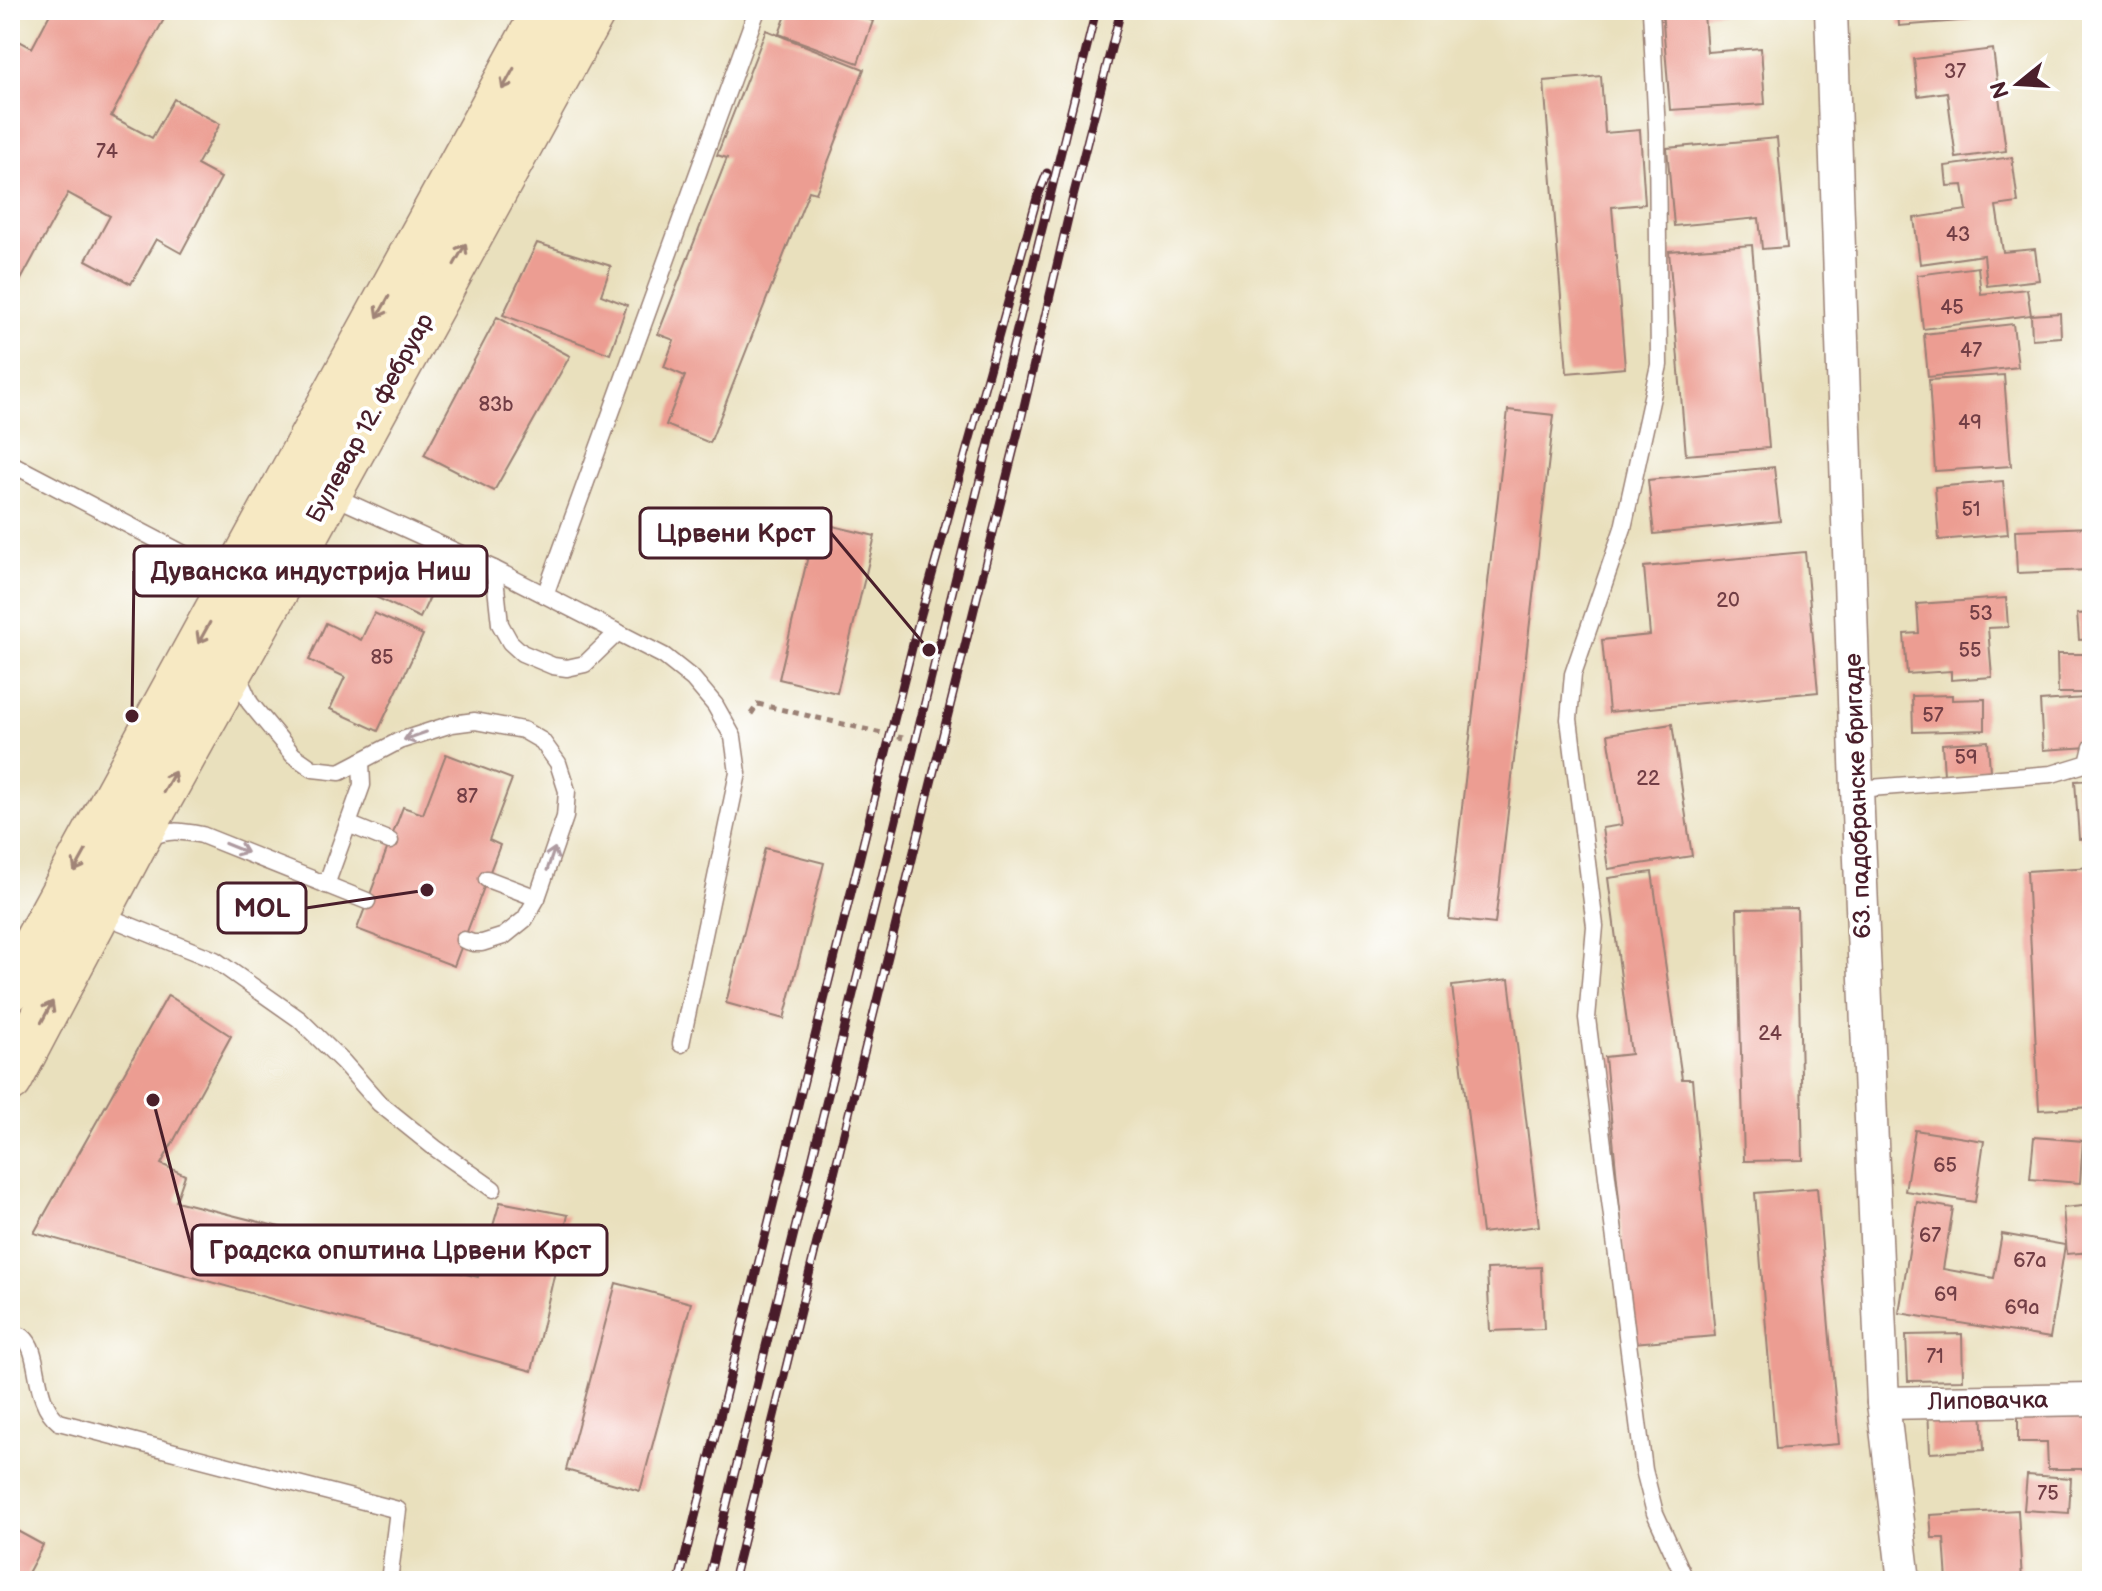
<svg xmlns="http://www.w3.org/2000/svg" width="2102" height="1591" viewBox="0 0 2102 1591" font-family="'Balsamiq Sans',sans-serif">
  <rect width="100%" height="100%" fill="#fff"/>
  <filter id="ink" filterUnits="userSpaceOnUse"><feTurbulence type="fractalNoise" baseFrequency=".0125" numOctaves="2"/><feDisplacementMap in="SourceGraphic" scale="16" xChannelSelector="R" yChannelSelector="G"/><feConvolveMatrix kernelMatrix="1 2 1 2 8 2 1 2 1" color-interpolation-filters="sRGB"/></filter>
  <filter id="wash" filterUnits="userSpaceOnUse"><feTurbulence type="fractalNoise" baseFrequency=".006" numOctaves="4" result="noise"/><feDisplacementMap in="SourceGraphic" scale="32" xChannelSelector="R" yChannelSelector="G"/><feGaussianBlur stdDeviation="1.8" result="paint"/><feColorMatrix in="noise" values="0 0 0 0 0 0 0 0 0 0 0 0 0 0 0 0 0 1.4 0 .05"/><feComposite in="paint" operator="in"/></filter>
  <g filter="url(#wash)">
    <rect width="100%" height="100%" fill="#e9e0bd"/>
    <g id="blocks">
      <g fill="#ec9d92">
        <polygon points="52,10 169,10 111,116 152,138 174,99 220,124 197,165 221,178 181,253 156,239 131,284 86,260 110,216 68,193 10,300 10,36 32,48"/>
        <polygon points="788,10 844,10 873,21 858,63 779,34"/>
        <polygon points="1662,10 1723,10 1723,12 1704,14 1707,52 1761,48 1765,104 1670,110"/>
        <polygon points="1898,10 1970,10 1971,20 1899,26"/>
        <polygon points="766,30 864,69 816,193 809,191 710,443 666,425 685,376 664,367 674,340 658,334 727,158 717,155"/>
        <polygon points="1993,49 2006,151 1956,158 1947,92 1918,96 1914,59"/>
        <polygon points="1601,76 1605,133 1640,130 1645,204 1612,207 1625,368 1567,373 1544,81"/>
        <polygon points="1777,138 1787,247 1762,249 1759,218 1674,226 1667,148"/>
        <polygon points="2012,157 2018,203 1996,206 2003,252 2035,249 2039,280 1987,286 1984,255 1920,264 1914,218 1967,210 1963,185 1947,186 1945,166"/>
        <polygon points="537,243 611,266 601,295 627,305 610,354 503,315"/>
        <polygon points="1752,245 1769,448 1686,455 1669,251"/>
        <polygon points="1978,267 1981,294 2027,289 2031,315 1923,329 1917,275"/>
        <polygon points="2060,313 2061,337 2032,339 2031,315"/>
        <polygon points="497,317 570,356 494,491 424,455"/>
        <polygon points="2013,324 2018,367 1928,377 1924,334"/>
        <polygon points="2004,375 2011,466 1935,471 1929,380"/>
        <polygon points="1508,410 1554,415 1495,924 1449,919"/>
        <polygon points="1774,467 1780,521 1654,534 1648,480"/>
        <polygon points="2003,481 2008,534 1939,540 1935,487"/>
        <polygon points="816,522 875,536 837,693 779,679"/>
        <polygon points="2092,527 2092,580 2089,580 2089,570 2017,573 2015,530"/>
        <polygon points="1805,552 1818,692 1609,712 1602,640 1650,635 1644,567"/>
        <polygon points="381,555 437,582 420,618 363,591"/>
        <polygon points="2006,598 2008,627 1988,628 1992,677 1951,680 1951,671 1907,674 1904,634 1919,633 1917,604"/>
        <polygon points="374,613 423,635 378,731 330,709 345,677 309,660 326,623 361,640"/>
        <polygon points="2092,613 2092,639 2079,640 2077,614"/>
        <polygon points="2057,654 2091,654 2092,693 2058,693"/>
        <polygon points="1952,695 1952,700 1985,699 1985,730 1913,732 1912,696"/>
        <polygon points="2086,698 2089,747 2043,750 2040,701"/>
        <polygon points="1672,724 1692,856 1608,869 1602,828 1622,825 1608,734"/>
        <polygon points="1988,741 1990,771 1944,775 1942,744"/>
        <polygon points="446,754 512,779 489,840 500,845 454,966 357,929 403,807 423,814"/>
        <polygon points="2092,780 2092,838 2079,839 2075,781"/>
        <polygon points="765,848 824,863 784,1019 726,1003"/>
        <polygon points="2092,867 2092,1107 2039,1110 2027,871"/>
        <polygon points="1652,872 1682,1079 1692,1079 1715,1336 1633,1343 1605,1057 1631,1054 1608,878"/>
        <polygon points="1797,908 1803,1160 1744,1161 1737,909"/>
        <polygon points="1509,979 1539,1226 1482,1233 1452,986"/>
        <polygon points="168,995 231,1036 161,1164 185,1175 176,1201 478,1277 500,1202 568,1215 532,1371 34,1233"/>
        <polygon points="1915,1130 1984,1141 1975,1202 1905,1191"/>
        <polygon points="2034,1137 2083,1141 2080,1183 2030,1179"/>
        <polygon points="1817,1188 1839,1444 1776,1449 1755,1193"/>
        <polygon points="1917,1202 1953,1208 1943,1269 1994,1278 2002,1234 2065,1245 2050,1338 1899,1313"/>
        <polygon points="2092,1205 2092,1252 2067,1254 2063,1208"/>
        <polygon points="1541,1267 1544,1329 1490,1331 1487,1269"/>
        <polygon points="616,1283 691,1303 640,1491 566,1470"/>
        <polygon points="1962,1334 1963,1380 1908,1381 1906,1335"/>
        <polygon points="2092,1402 2092,1469 2048,1469 2047,1442 2018,1442 2018,1414"/>
        <polygon points="1982,1406 1984,1450 1930,1453 1928,1408"/>
        <polygon points="2027,1475 2071,1478 2069,1513 2024,1510"/>
        <polygon points="2018,1510 2022,1581 1947,1581 1944,1538 1932,1538 1930,1515"/>
        <polygon points="10,1527 43,1545 28,1573 41,1581 10,1581"/>
      </g>
    </g>
  </g>
  <g filter="url(#ink)">
    <use href="#blocks" fill-opacity="0" stroke="#9a8074" stroke-width="2"/>
    <g fill="none" stroke-linecap="round" stroke-linejoin="round">
      <g stroke="#9a8074" stroke-width="19">
        <g id="service">
          <polyline points="1651,10 1657,132 1659,365 1623,528 1573,674 1569,719 1595,926 1587,1018 1644,1470 1655,1513 1686,1581"/>
          <polyline points="10,463 232,579"/>
          <polyline points="329,494 494,569 664,656 693,679 715,705 733,737 738,773 681,1044"/>
          <polyline points="494,569 500,624 510,642 522,653 553,666 567,668 585,664 618,632"/>
          <polyline points="545,595 757,10"/>
          <polyline points="236,672 250,703 293,755 313,769 340,772 399,741 452,724 475,721 523,730 542,741 558,763 567,791 565,817 537,898 525,919 504,936 482,943 473,943 464,940"/>
          <polyline points="1857,789 2052,774 2088,763 2092,747"/>
          <polyline points="348,824 390,841"/>
          <path d="M148 838C169 829 180 831 202 835L367 901"/>
          <polyline points="487,879 537,898"/>
          <polyline points="326,885 362,785 361,761"/>
          <polyline points="101,914 215,960 299,1019 343,1062 379,1103 435,1148 493,1189"/>
          <path d="M10 1333C14 1334 20 1335 23 1337 42 1352 31 1400 59 1422L398 1510 389 1581"/>
        </g>
      </g>
      <g stroke="#9a8074" stroke-width="35">
        <g id="minor">
          <polyline points="1831,10 1857,789 1883,1403 1904,1581"/>
          <polyline points="1883,1403 2092,1399"/>
        </g>
      </g>
      <g stroke="#9a8074" stroke-width="47">
        <g id="secondary">
          <polyline points="10,989 545,10"/>
          <polyline points="10,1080 135,843 284,576 594,10"/>
        </g>
      </g>
      <polyline stroke="#9a8074" stroke-width="5" stroke-dasharray="6 6" stroke-linecap="butt" points="751,714 758,704 903,738"/>
      <use href="#service" stroke="#fff" stroke-width="16"/>
      <use href="#minor" stroke="#fff" stroke-width="32"/>
      <use href="#secondary" stroke="#f7e9c3" stroke-width="44"/>
      <g stroke="#4a1f2b" stroke-width="9">
        <g id="rail">
          <polyline points="679,1581 916,632 1037,198 1047,173"/>
          <polyline points="708,1581 1096,10"/>
          <polyline points="733,1581 1019,428 1072,201 1121,10"/>
        </g>
      </g>
      <use href="#rail" stroke="#fff" stroke-width="6" stroke-dasharray="18" stroke-linecap="butt"/>
    </g>
    <defs><path id="oneway-shaft" d="M-6 0H5M1.5-3L5.5 0L1.5 3" fill="none" stroke-width="1.6" stroke-linecap="round" stroke-linejoin="round" transform="scale(2)"/></defs>
    <g stroke="#a08477">
      <use href="#oneway-shaft" transform="translate(508 79) rotate(119)"/>
      <use href="#oneway-shaft" transform="translate(460 254) rotate(-61)"/>
      <use href="#oneway-shaft" transform="translate(383 307) rotate(119)"/>
      <use href="#oneway-shaft" transform="translate(204 633) rotate(119)"/>
      <use href="#oneway-shaft" transform="translate(169 782) rotate(-61)"/>
      <use href="#oneway-shaft" transform="translate(80 861) rotate(119)"/>
      <use href="#oneway-shaft" transform="translate(47 1012) rotate(-62)"/>
    </g>
    <g stroke="#ae9aa0">
      <use href="#oneway-shaft" transform="translate(415 736) rotate(161)"/>
      <use href="#oneway-shaft" transform="translate(236 848) rotate(22)"/>
      <use href="#oneway-shaft" transform="translate(551 859) rotate(-71)"/>
    </g>
  </g>
  <g text-anchor="middle" dominant-baseline="central" stroke-width="8" stroke-linejoin="round" paint-order="stroke">
    <g font-size="20" fill="#723e45">
      <text x="1955" y="72">37</text>
      <text x="107" y="152">74</text>
      <text x="1958" y="235">43</text>
      <text x="1952" y="308">45</text>
      <text x="1971" y="351">47</text>
      <text x="496" y="405">83b</text>
      <text x="1970" y="423">49</text>
      <text x="1971" y="510">51</text>
      <text x="1728" y="601">20</text>
      <text x="1981" y="614">53</text>
      <text x="1970" y="651">55</text>
      <text x="382" y="658">85</text>
      <text x="1933" y="716">57</text>
      <text x="1966" y="758">59</text>
      <text x="1648" y="779">22</text>
      <text x="467" y="797">87</text>
      <text x="1770" y="1034">24</text>
      <text x="1945" y="1166">65</text>
      <text x="1930" y="1236">67</text>
      <text x="2030" y="1261">67a</text>
      <text x="1946" y="1295">69</text>
      <text x="2022" y="1308">69a</text>
      <text x="1935" y="1357">71</text>
      <text x="2048" y="1494">75</text>
    </g>
    <g font-size="24" fill="#4a1f2b" stroke="#fff">
      <text transform="translate(370 418) rotate(-61)">Булевар 12. фебруар</text>
      <text transform="translate(1858 796) rotate(-92)">63. падобранске бригаде</text>
      <text transform="translate(1988 1401) rotate(-1)">Липовачка</text>
    </g>
  </g>
  <path fill="none" stroke="#4a1f2b" stroke-width="3" d="M929 650L831 533M132 716L134 571M427 890L306 908M153 1100L192 1250"/>
  <g fill="#4a1f2b" stroke="#fff" stroke-width="3">
    <circle cx="929" cy="650" r="8"/>
    <circle cx="132" cy="716" r="8"/>
    <circle cx="427" cy="890" r="8"/>
    <circle cx="153" cy="1100" r="8"/>
  </g>
  <g fill="#fff" stroke="#4a1f2b" stroke-width="3">
    <rect x="640" y="508" width="191" height="50" rx="8"/>
    <rect x="134" y="546" width="353" height="50" rx="8"/>
    <rect x="218" y="883" width="88" height="50" rx="8"/>
    <rect x="192" y="1225" width="415" height="50" rx="8"/>
  </g>
  <g font-size="26" text-anchor="middle" font-weight="bold" fill="#4a1f2b">
    <text x="736" y="542">Црвени Крст</text>
    <text x="311" y="580">Дуванска индустрија Ниш</text>
    <text x="262" y="917">MOL</text>
    <text x="400" y="1259">Градска општина Црвени Крст</text>
  </g>
  <rect width="2102" height="1591" fill="none" stroke="#fff" stroke-width="40"/>
  <g transform="translate(2018 84) rotate(252)" stroke="#ffffff" stroke-width="6" paint-order="stroke">
  <path d="M0-6L14 30L0 20L-14 30Z" fill="#4a1f2b"/>
  <text y="-12" font-size="22" font-weight="bold" text-anchor="middle" fill="#4a1f2b">N</text>
  </g>
</svg>
